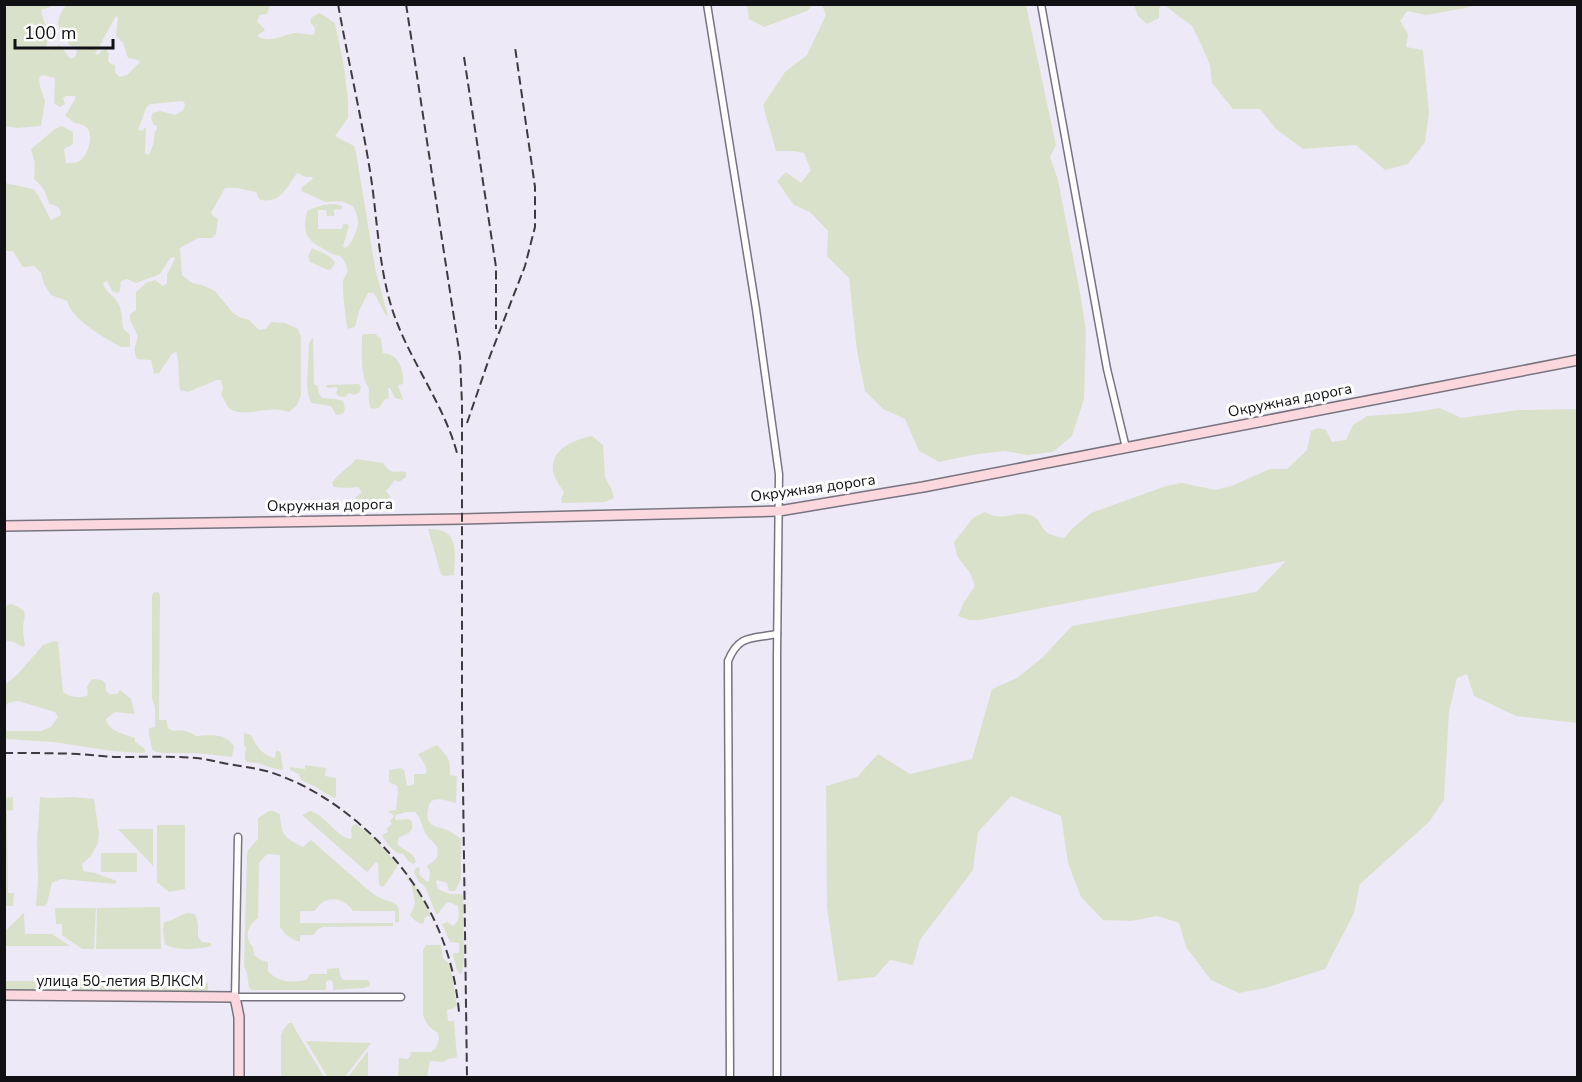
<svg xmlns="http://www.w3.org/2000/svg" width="1582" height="1082" viewBox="0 0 1582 1082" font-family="'Nunito Sans',sans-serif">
  <rect width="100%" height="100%" fill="#eee9f6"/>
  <g fill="#dae1cb" fill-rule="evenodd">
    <path d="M5 4 51 5 50 7 41 10C42 17 45 23 47 29 49 36 46 43 47 50L53 49 59 45C65 49 66 56 72 59 77 55 78 52 75 46H70L68 43 70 37 69 35 63 34C54 23 59 16 66 5H270L267 14 260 15 257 21 265 30 257 36C271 44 281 35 295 33 301 33 308 35 314 35L315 28 310 22 312 17 320 13 335 23 344 67 348 100V118L335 136 354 146 356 152 375 268 388 316 385 314 374 293H368L359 311 355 327 348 329C346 325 342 287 343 282 343 278 346 276 347 273 348 266 345 261 340 256 333 255 328 252 322 248 304 238 303 231 307 211 318 206 331 201 342 206V209L334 210V216H327L326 210H318V229H342L343 224H347L349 226 343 246 345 248C351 244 351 242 354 236 360 223 359 219 353 206L341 201 326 202 301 191 302 187 313 179 312 177H306L297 173C287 187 279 206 259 199L256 192 237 188H225L211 213 213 216 218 219 216 234 212 238H198L180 248 182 275 192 283 202 285 215 291 233 313 239 317 249 320 259 330 266 329 271 322 285 323 298 329 301 337V395L297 405 289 412C282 410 276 409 269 410 256 410 241 417 229 408 226 405 224 399 221 395L223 388 221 380H217L188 392 180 390C178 379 180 360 176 352L172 354 159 373 154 374 151 360 137 359C132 348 136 346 138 336L130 320V314L136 310V292L146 283 155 280 163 286 167 283V274L175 259 174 257 170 258 160 274 136 283 127 279 121 281 120 290 118 293 112 291 107 281 103 283C105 292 114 295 118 303 122 310 122 320 123 328L130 335V347H121C105 338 72 320 67 301L51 295 44 284 41 273 34 266 24 267 22 266 13 251H5V183L33 189 38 195 51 220 61 215C61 207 56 205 49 204 46 193 43 186 34 179L35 163 31 149 55 129 62 126 73 132V144L64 149 66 163C71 163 77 163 81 160 88 154 94 135 87 128 84 124 78 124 73 122 73 121 66 116 65 116L75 99V96H66L63 98 65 104 60 107 54 103 55 78 42 75 39 78 40 87 45 101 41 126 17 128 5 126ZM116 16 118 18 116 36 123 43 128 58 138 60 140 62 127 75 119 77 115 72V65L109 63 108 60 109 54 106 49 101 51 98 55 95 54ZM183 101 185 104 183 110 176 115 160 111 153 113 151 117 153 124 157 126V129L155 131 153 145 149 155 145 153 146 127 142 131 138 130 146 108 150 104Z"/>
    <polygon points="747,5 747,4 813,5 807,11 764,27 749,19"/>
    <polygon points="822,5 1026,5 1056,145 1050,157 1058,180 1081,298 1086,332 1084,399 1072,436 1053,452 1028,455 1004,451 972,455 939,462 919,451 905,419 883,409 865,391 857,351 849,278 827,256 828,231 810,212 794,205 777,181 786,172 801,183 811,170 804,153 793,151 776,151 763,105 785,72 807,55 826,15"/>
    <polygon points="1134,5 1161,5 1159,9 1159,18 1147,24 1138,16"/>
    <polygon points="1164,5 1164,4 1476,5 1466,8 1426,15 1407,11 1400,21 1408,34 1406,47 1423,50 1429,113 1425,142 1408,164 1385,170 1356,145 1303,149 1276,129 1260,109 1233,109 1212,83 1210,65 1201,44 1192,26"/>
    <path d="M312 248C321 253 330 254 335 263L331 269 328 270 310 262 308 256Z"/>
    <path d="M365 334H375L381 339 383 353C399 354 404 370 403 384L398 385 403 400 395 398 390 388H388L389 398 384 400 379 408 372 409C367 403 369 395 369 388 360 378 362 349 362 336Z"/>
    <polygon points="313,337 314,385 317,385 319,394 322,398 336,399 343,401 345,409 343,414 336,415 331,406 311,403 308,394 307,383 309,343"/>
    <polygon points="359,384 361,387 359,393 354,395 349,393 345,397 338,396 336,393 338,389 336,387 327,388 326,385"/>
    <path d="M1440 408 1461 418 1519 410 1577 409V723L1516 716 1474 696 1467 674 1457 678 1449 711 1444 800 1429 822 1360 884 1354 913 1325 969 1265 988 1239 993 1211 980 1186 947 1179 923 1157 916 1131 921 1103 920 1081 897 1068 863 1061 816 1011 796 978 832 973 870 920 940 913 965 890 960 875 977 838 981 827 908 826 786 857 777 878 754 910 774 972 759 992 689 1017 678 1042 658 1072 626 1256 592 1286 561 980 620H969L958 616 964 602 975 586 970 573 957 556 954 542 973 518 985 512C1005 523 1011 510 1030 515 1040 518 1040 526 1046 532 1050 535 1059 537 1064 538L1074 527 1091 513 1166 486 1182 483 1216 490 1231 486 1270 469H1287L1307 450 1311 431 1318 428 1326 430 1332 442 1346 440 1353 425 1367 416 1409 413Z"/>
    <path d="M592 436 603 445 605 477 612 490 614 498 605 502 562 503 561 499 564 492C561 487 556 481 554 475 547 451 572 440 592 436Z"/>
    <path d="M356 459 383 463C392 476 394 470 406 472V477L399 482 395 480 386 491 391 498C379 511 376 509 360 508L355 502V498L362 492 358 487 349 488 334 487 332 483C338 473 349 468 356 459Z"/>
    <path d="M428 529C460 528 455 552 454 575L444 576 441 574Z"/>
    <path d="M158 592 160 595 159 720H166L168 728 173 731C181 729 189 731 196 736 211 735 224 733 234 746L232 757 196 753H162L156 752 152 749 149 734V728L155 727V707L152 698V596L153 593Z"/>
    <path d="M12 604C30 612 24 614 23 629 23 634 24 639 25 645L23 647 14 642 7 641 5 636V608L7 605Z"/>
    <path d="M54 641 58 642 63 692C69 697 81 699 88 695L87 687 92 679 102 680 106 684V691L110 694H117L120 690 131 699 135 714 115 712 106 719C108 731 124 734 135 738V742L145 749V752L143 753 112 751 54 742 5 739V732L7 731H41L51 727 58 717 55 712 18 701 8 703 4 708 5 685 18 674 43 645Z"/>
    <path d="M244 733 251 735C256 746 262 755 275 758L276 751H279L281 754 283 769 281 770C274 768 268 767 261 764 248 760 242 769 246 747L244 746Z"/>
    <path d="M437 745C449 758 450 758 450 775L457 776 456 803C447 801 430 793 428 809 427 813 427 819 430 823 434 827 439 827 444 829 450 831 456 835 461 839V879L455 891H449L447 883 437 880 436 882 438 889 449 894H461L463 896 464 959 462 973 460 974 457 970 453 955V953H459V943L450 942 442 924 447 922 453 926C460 921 459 914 458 906L449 902 446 903 438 914H436L425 886 419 882 414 873 415 869 418 867 420 868 419 874 427 882 429 881 430 872 427 866C436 858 439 861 437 846 432 841 427 837 424 830 421 823 421 818 415 812H405L396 815 395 818 396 820 409 819 412 822C414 832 408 834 399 837L397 843C402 851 414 851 416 862L413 864 408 861 403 854C394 854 386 843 382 835L388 832 387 828 392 824 390 821 394 816 388 811 396 810 398 791 397 786 389 782V770L401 768 404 770 407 785 410 786 414 784V774H424L427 772 425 765 418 754Z"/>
    <polygon points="305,765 326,768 325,776 336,778 336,797 333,798 316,787 301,780 299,774 290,770 290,767 305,769"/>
    <polygon points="13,797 13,810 7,811 8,893 14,893 13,906 5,906 5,798"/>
    <polygon points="40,797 49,798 73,797 94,799 99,833 98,843 91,856 82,864 83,871 95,873 117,881 115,884 61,879 52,883 47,903 45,906 36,906 38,880 37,842"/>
    <path d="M269 811H273L280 814C281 834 284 838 303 847L311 840 366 888 376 896 385 900 392 902 397 905 399 910V922L395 923V911H353C343 896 324 895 315 911H300V923H393V926L323 927 318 929 313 935H300V942C291 939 286 936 280 927V855L267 854 259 863 258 918C249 924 243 937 253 947L254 955 261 960 268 962V971C277 982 292 983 306 980L310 974H327V969L339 968 340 975 343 980H368L370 983V986L364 988 333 990V983L331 980 326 981V990H252L249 988 247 973 244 966 247 855 248 850 258 839V818Z"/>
    <path d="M310 811C326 815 334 835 350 839L352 837 351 830 352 826 356 824 377 841 396 863 397 867 384 886 381 887 379 884 378 863 376 862 367 872 302 815Z"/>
    <polygon points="157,825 185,825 185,889 169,892 157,882"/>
    <polygon points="118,829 153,829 153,866"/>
    <rect x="101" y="853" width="36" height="19"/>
    <polygon points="408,876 412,881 432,915 425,917 424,922 422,924 417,922 410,916 415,903 411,883 407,880"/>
    <polygon points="160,907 161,949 96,949 97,908"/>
    <polygon points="55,908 96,908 94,949 82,949 62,935 62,924 56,924"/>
    <polygon points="24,913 25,934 52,934 70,946 5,946 5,931"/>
    <path d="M188 913 195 914 198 923V937L202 942 211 943V946C198 949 177 952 165 944L163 930 164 922C177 920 177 915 188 913Z"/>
    <path d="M426 945H441L443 958 449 964 452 975 457 1006 454 1008 447 1010 448 1021H454L457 1056 456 1058 448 1059 443 1062 430 1061 427 1077H398L399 1058 407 1059 410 1057 411 1052H431L436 1048 439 1039 438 1033C430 1028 426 1024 423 1015V950Z"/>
    <rect x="5" y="981" width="88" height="9"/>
    <polygon points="100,982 208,983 208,991 100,991"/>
    <path d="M289 1023H292C301 1041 314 1059 324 1077H281V1035L283 1030Z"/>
    <polygon points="306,1041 371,1043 345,1077 328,1078"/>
    <polygon points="368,1051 368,1077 348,1077"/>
  </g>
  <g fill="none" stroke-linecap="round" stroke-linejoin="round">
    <g stroke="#77737f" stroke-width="9">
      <g id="minor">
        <polyline points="707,4 756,309 779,474 777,656 777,1078"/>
        <polyline points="1041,4 1107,369 1126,448"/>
        <polyline points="238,837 235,997 401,997"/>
        <path d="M730 1078 728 661C739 634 752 639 777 634"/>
      </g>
    </g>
    <g stroke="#77737f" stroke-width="12">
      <g id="secondary">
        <polyline points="4,526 462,519 779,511 923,487 1578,360"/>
        <polyline points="4,995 235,997 239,1017 239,1078"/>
      </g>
    </g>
    <use href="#minor" stroke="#fff" stroke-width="6"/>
    <use href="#secondary" stroke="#fad8de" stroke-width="9"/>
    <g stroke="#3d3b41" stroke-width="2" stroke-dasharray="9 4.5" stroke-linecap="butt">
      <path d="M338 4C348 60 361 115 370 171 377 214 378 260 390 302 405 356 445 403 458 457"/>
      <polyline points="406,4 460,357 462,404 462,712 467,1078"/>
      <polyline points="464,57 496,267 496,329"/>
      <polyline points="467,423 490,356 525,266 535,227 535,187 515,47"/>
      <path d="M4 753C29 753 53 753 78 754 90 755 102 756 114 757 141 757 169 756 196 758 207 759 217 762 228 764 246 767 264 769 281 776 326 793 367 826 397 862 433 905 454 956 459 1012"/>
    </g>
  </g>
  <g text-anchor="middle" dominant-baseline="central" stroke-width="6" stroke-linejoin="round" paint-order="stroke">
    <g font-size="15" fill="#111014" stroke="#fff">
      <text transform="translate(1290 400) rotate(-11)">Окружная дорога</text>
      <text transform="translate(813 488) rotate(-8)">Окружная дорога</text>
      <text transform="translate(330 505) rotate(-1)">Окружная дорога</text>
      <text x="120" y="981">улица 50-летия ВЛКСМ</text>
    </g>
  </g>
  <rect width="1582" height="1082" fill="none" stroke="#111014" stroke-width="12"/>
  <path d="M15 39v9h98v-9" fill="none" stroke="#111014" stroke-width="3"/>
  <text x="24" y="39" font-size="18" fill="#111014" stroke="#ffffff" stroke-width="4.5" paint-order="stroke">100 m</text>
</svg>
